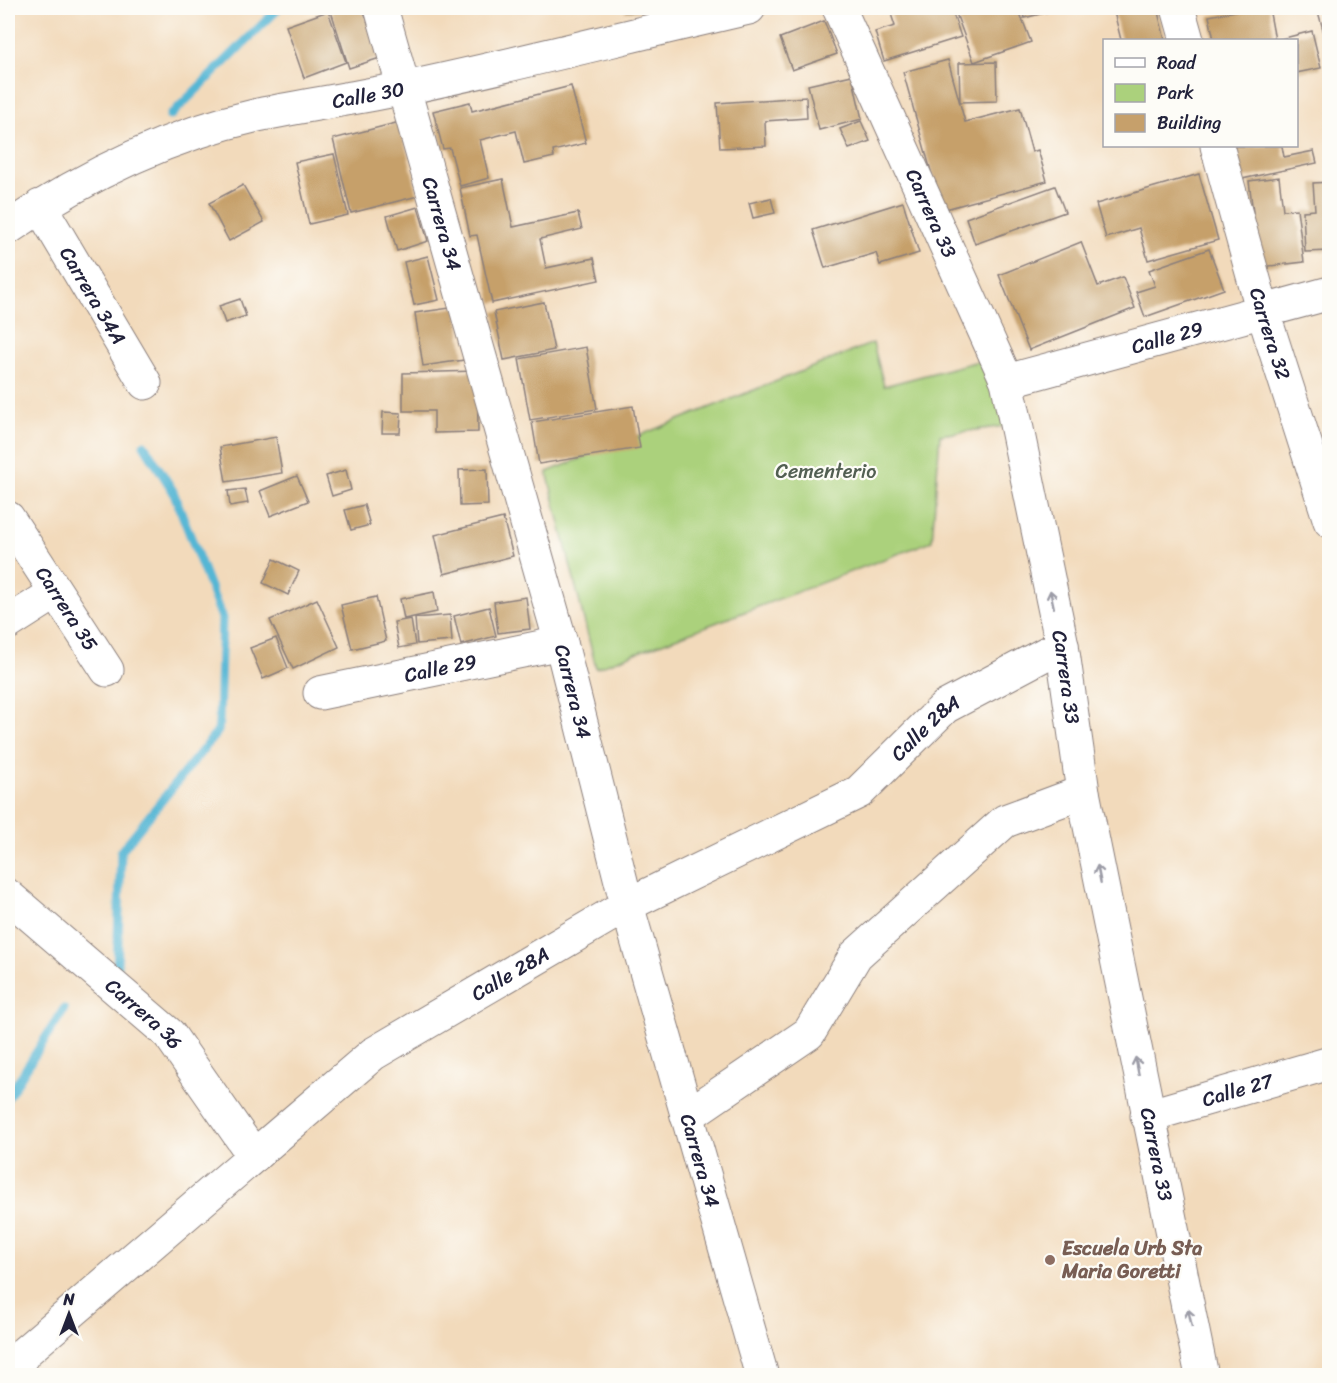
<svg xmlns="http://www.w3.org/2000/svg" width="1337" height="1383" viewBox="0 0 1337 1383" font-family="Sriracha,sans-serif">
  <rect width="100%" height="100%" fill="#fdfcf7"/>
  <filter id="ink" filterUnits="userSpaceOnUse"><feTurbulence type="fractalNoise" baseFrequency=".0167" numOctaves="2"/><feDisplacementMap in="SourceGraphic" scale="12" xChannelSelector="R" yChannelSelector="G"/><feConvolveMatrix kernelMatrix="1 2 1 2 8 2 1 2 1" color-interpolation-filters="sRGB"/></filter>
  <filter id="wash" filterUnits="userSpaceOnUse"><feTurbulence type="fractalNoise" baseFrequency=".008" numOctaves="4" result="noise"/><feDisplacementMap in="SourceGraphic" scale="24" xChannelSelector="R" yChannelSelector="G"/><feGaussianBlur stdDeviation="1.35" result="paint"/><feColorMatrix in="noise" values="0 0 0 0 0 0 0 0 0 0 0 0 0 0 0 0 0 1.4 0 .05"/><feComposite in="paint" operator="in"/></filter>
  <g filter="url(#wash)">
    <rect width="100%" height="100%" fill="#f2dabb"/>
    <polygon fill="#abd17c" stroke="#667a5c" stroke-width="1.5" points="873,343 884,386 979,361 1013,425 940,435 932,541 596,668 547,472"/>
    <g fill="none" stroke-linecap="round" stroke-linejoin="round">
      <g stroke="#55b6d4" stroke-width="9">
        <polyline points="170,116 279,8"/>
        <polyline points="117,971 121,851 218,731 219,722 222,618 173,491 144,445"/>
        <polyline points="8,1097 64,1009"/>
      </g>
    </g>
    <g id="blocks">
      <g fill="#c6a06b">
        <polygon points="330,8 363,8 380,58 349,68"/>
        <polygon points="625,8 648,8 648,11 625,12"/>
        <polygon points="652,8 683,8 654,16"/>
        <polygon points="889,8 951,8 961,37 884,61 875,32 895,26"/>
        <polygon points="954,8 1018,8 1031,42 974,62"/>
        <polygon points="1022,8 1064,8 1024,18"/>
        <polygon points="1113,8 1157,8 1165,40 1121,40"/>
        <polygon points="1251,8 1269,8 1275,40 1214,40 1209,16"/>
        <polygon points="1317,8 1330,8 1330,51 1329,51"/>
        <polygon points="328,11 346,62 304,78 286,26"/>
        <polygon points="824,21 837,54 792,70 780,38"/>
        <polygon points="1312,31 1321,68 1296,73 1296,40 1277,40"/>
        <polygon points="948,60 965,122 1020,108 1032,152 1038,150 1047,181 942,210 903,72"/>
        <polygon points="996,62 997,101 960,102 959,63"/>
        <polygon points="852,75 862,119 819,130 808,85"/>
        <polygon points="571,86 586,143 553,151 554,157 524,164 516,131 480,140 489,178 460,186 450,148 443,149 433,111 470,102 472,111"/>
        <polygon points="806,97 807,118 765,121 766,146 720,148 717,103"/>
        <polygon points="861,121 870,141 849,149 840,129"/>
        <polygon points="400,122 418,196 351,213 333,139"/>
        <polygon points="1234,146 1282,146 1284,157 1314,151 1317,163 1242,179"/>
        <polygon points="334,154 348,215 309,224 295,162"/>
        <polygon points="1199,174 1218,240 1148,260 1139,228 1106,238 1096,204"/>
        <polygon points="1279,177 1283,210 1297,209 1304,262 1260,267 1249,181"/>
        <polygon points="503,179 513,227 578,213 582,229 540,239 546,268 594,258 599,280 492,303 477,235 470,236 460,188"/>
        <polygon points="1330,182 1330,251 1305,252 1303,211 1315,210 1313,183"/>
        <polygon points="243,185 264,222 229,241 209,203"/>
        <polygon points="1055,186 1065,212 975,244 966,218"/>
        <polygon points="771,198 775,213 753,218 749,203"/>
        <polygon points="903,202 919,253 880,265 876,253 825,268 813,230"/>
        <polygon points="418,207 428,241 397,251 387,216"/>
        <polygon points="1081,242 1098,286 1123,277 1135,308 1029,350 999,275"/>
        <polygon points="1209,249 1224,289 1145,317 1136,292 1155,286 1149,270"/>
        <polygon points="428,256 439,300 414,305 404,262"/>
        <polygon points="240,299 246,316 225,323 219,306"/>
        <polygon points="544,302 554,350 504,360 494,312"/>
        <polygon points="457,307 464,360 423,366 415,313"/>
        <polygon points="586,347 597,409 530,420 519,359"/>
        <polygon points="477,371 478,432 434,433 434,411 403,411 403,373"/>
        <polygon points="633,406 640,448 539,464 532,422"/>
        <polygon points="383,412 401,413 400,433 382,433"/>
        <polygon points="276,437 282,473 226,482 220,447"/>
        <polygon points="487,469 488,505 460,506 459,470"/>
        <polygon points="346,470 351,490 332,496 326,476"/>
        <polygon points="297,476 308,501 270,516 260,491"/>
        <polygon points="245,489 248,503 230,506 228,491"/>
        <polygon points="364,505 370,525 351,530 345,510"/>
        <polygon points="503,518 513,556 444,574 435,535"/>
        <polygon points="274,559 299,571 288,595 263,583"/>
        <polygon points="434,592 437,612 404,619 400,599"/>
        <polygon points="376,597 386,641 352,649 341,605"/>
        <polygon points="526,597 530,629 498,633 494,602"/>
        <polygon points="317,599 339,647 293,669 270,620"/>
        <polygon points="489,607 496,636 461,645 454,616"/>
        <polygon points="450,615 452,641 417,644 415,618"/>
        <polygon points="411,619 415,645 399,648 394,622"/>
        <polygon points="276,638 288,668 263,679 250,648"/>
      </g>
    </g>
  </g>
  <g filter="url(#ink)">
    <use href="#blocks" fill-opacity="0" stroke="#8a7e7b" stroke-width="1.5"/>
    <g fill="none" stroke-linecap="round" stroke-linejoin="round">
      <g stroke="#8a7e7b" stroke-width="35">
        <g id="minor">
          <path id="s1" d="M381 8 561 643 627 905 762 1376"/>
          <path id="s2" d="M839 8 1007 381 1062 645 1083 792 1202 1376"/>
          <polyline points="1178,8 1187,40"/>
          <path id="s3" d="M1217 146 1263 312 1330 521"/>
          <path id="s4" d="M40 206 145 383"/>
          <path id="s5" d="M1007 381 1330 293"/>
          <path id="s6" d="M8 518 107 670"/>
          <polyline points="8,623 55,593"/>
          <path id="s7" d="M320 693 561 643"/>
          <path id="s8" d="M8 896 169 1034 254 1156"/>
          <polyline points="687,1116 809,1033 856,955 1005,821 1083,792"/>
          <path id="s9" d="M1147 1116 1330 1063"/>
          <path id="s10" d="M9 1376 25 1352 373 1054 627 905 859 792 945 707 1062 645"/>
        </g>
      </g>
      <g stroke="#8a7e7b" stroke-width="35">
        <g id="major">
          <path id="s11" d="M8 228C83 177 168 135 258 115 307 105 356 98 405 88 520 64 634 34 749 8"/>
        </g>
      </g>
      <use href="#minor" stroke="#fff" stroke-width="33"/>
      <use href="#major" stroke="#fff" stroke-width="33"/>
    </g>
    <defs><path id="oneway-shaft" d="M-6 0H5M1.5-3L5.5 0L1.5 3" fill="none" stroke-width="1.6" stroke-linecap="round" stroke-linejoin="round" transform="scale(1.5)"/></defs>
    <g stroke="#9c9ca7">
      <use href="#oneway-shaft" transform="translate(1052 599) rotate(-102)"/>
      <use href="#oneway-shaft" transform="translate(1099 874) rotate(-101)"/>
      <use href="#oneway-shaft" transform="translate(1137 1066) rotate(-101)"/>
      <use href="#oneway-shaft" transform="translate(1190 1318) rotate(-102)"/>
    </g>
  </g>
  <circle fill="#8d6e63" stroke="#fdfcf7" stroke-width="2" cx="1050" cy="1260" r="6"/>
  <g text-anchor="middle" dominant-baseline="central" stroke-width="4.5" stroke-linejoin="round" paint-order="stroke">
    <g font-size="20" fill="#22223b" stroke="#fdfcf7">
      <text stroke="none"><textPath href="#s11" startOffset="388">Calle 30</textPath></text>
      <text stroke="none"><textPath href="#s2" startOffset="225">Carrera 33</textPath></text>
      <text stroke="none"><textPath href="#s1" startOffset="224">Carrera 34</textPath></text>
      <text stroke="none"><textPath href="#s4" startOffset="104">Carrera 34A</textPath></text>
      <text stroke="none"><textPath href="#s3" startOffset="195">Carrera 32</textPath></text>
      <text stroke="none"><textPath href="#s5" startOffset="166">Calle 29</textPath></text>
      <text stroke="none"><textPath href="#s6" startOffset="108">Carrera 35</textPath></text>
      <text stroke="none"><textPath href="#s7" startOffset="123">Calle 29</textPath></text>
      <text stroke="none"><textPath href="#s2" startOffset="711">Carrera 33</textPath></text>
      <text stroke="none"><textPath href="#s1" startOffset="710">Carrera 34</textPath></text>
      <text stroke="none"><textPath href="#s10" startOffset="1132">Calle 28A</textPath></text>
      <text stroke="none"><textPath href="#s10" startOffset="646">Calle 28A</textPath></text>
      <text stroke="none"><textPath href="#s8" startOffset="180">Carrera 36</textPath></text>
      <text stroke="none"><textPath href="#s9" startOffset="94">Calle 27</textPath></text>
      <text stroke="none"><textPath href="#s2" startOffset="1197">Carrera 33</textPath></text>
      <text stroke="none"><textPath href="#s1" startOffset="1196">Carrera 34</textPath></text>
    </g>
    <g font-size="20" fill="#525f52" stroke="#fdfcf7">
      <text x="826" y="471">Cementerio</text>
    </g>
    <g font-size="20" font-weight="bold" fill="#785e54" stroke="#fdfcf7" text-anchor="start">
      <text x="1062" y="1248">Escuela Urb Sta<tspan x="1062" dy="23">Maria Goretti</tspan></text>
    </g>
  </g>
  <rect width="1337" height="1383" fill="none" stroke="#fdfcf7" stroke-width="30"/>
  <rect x="1103" y="39" width="195" height="108" fill="#fdfcf7" stroke="#a5a5ac" stroke-width="1.5"/>
  <rect x="1115" y="58" width="30" height="9" fill="#ffffff" stroke="#a5a5ac" stroke-width="1.5"/>
  <text x="1157" y="69" font-size="18" fill="#22223b">Road</text>
  <rect x="1115" y="84" width="30" height="18" fill="#abd17c" stroke="#a5a5ac" stroke-width="1.5"/>
  <text x="1157" y="99" font-size="18" fill="#22223b">Park</text>
  <rect x="1115" y="114" width="30" height="18" fill="#c6a06b" stroke="#a5a5ac" stroke-width="1.5"/>
  <text x="1157" y="129" font-size="18" fill="#22223b">Building</text>
  <g transform="translate(69 1314)" stroke="#fdfcf7" stroke-width="4.5" paint-order="stroke">
  <path d="M0-4.5L10 22L0 15L-10 22Z" fill="#22223b"/>
  <text y="-9" font-size="16" font-weight="bold" text-anchor="middle" fill="#22223b">N</text>
  </g>
</svg>
